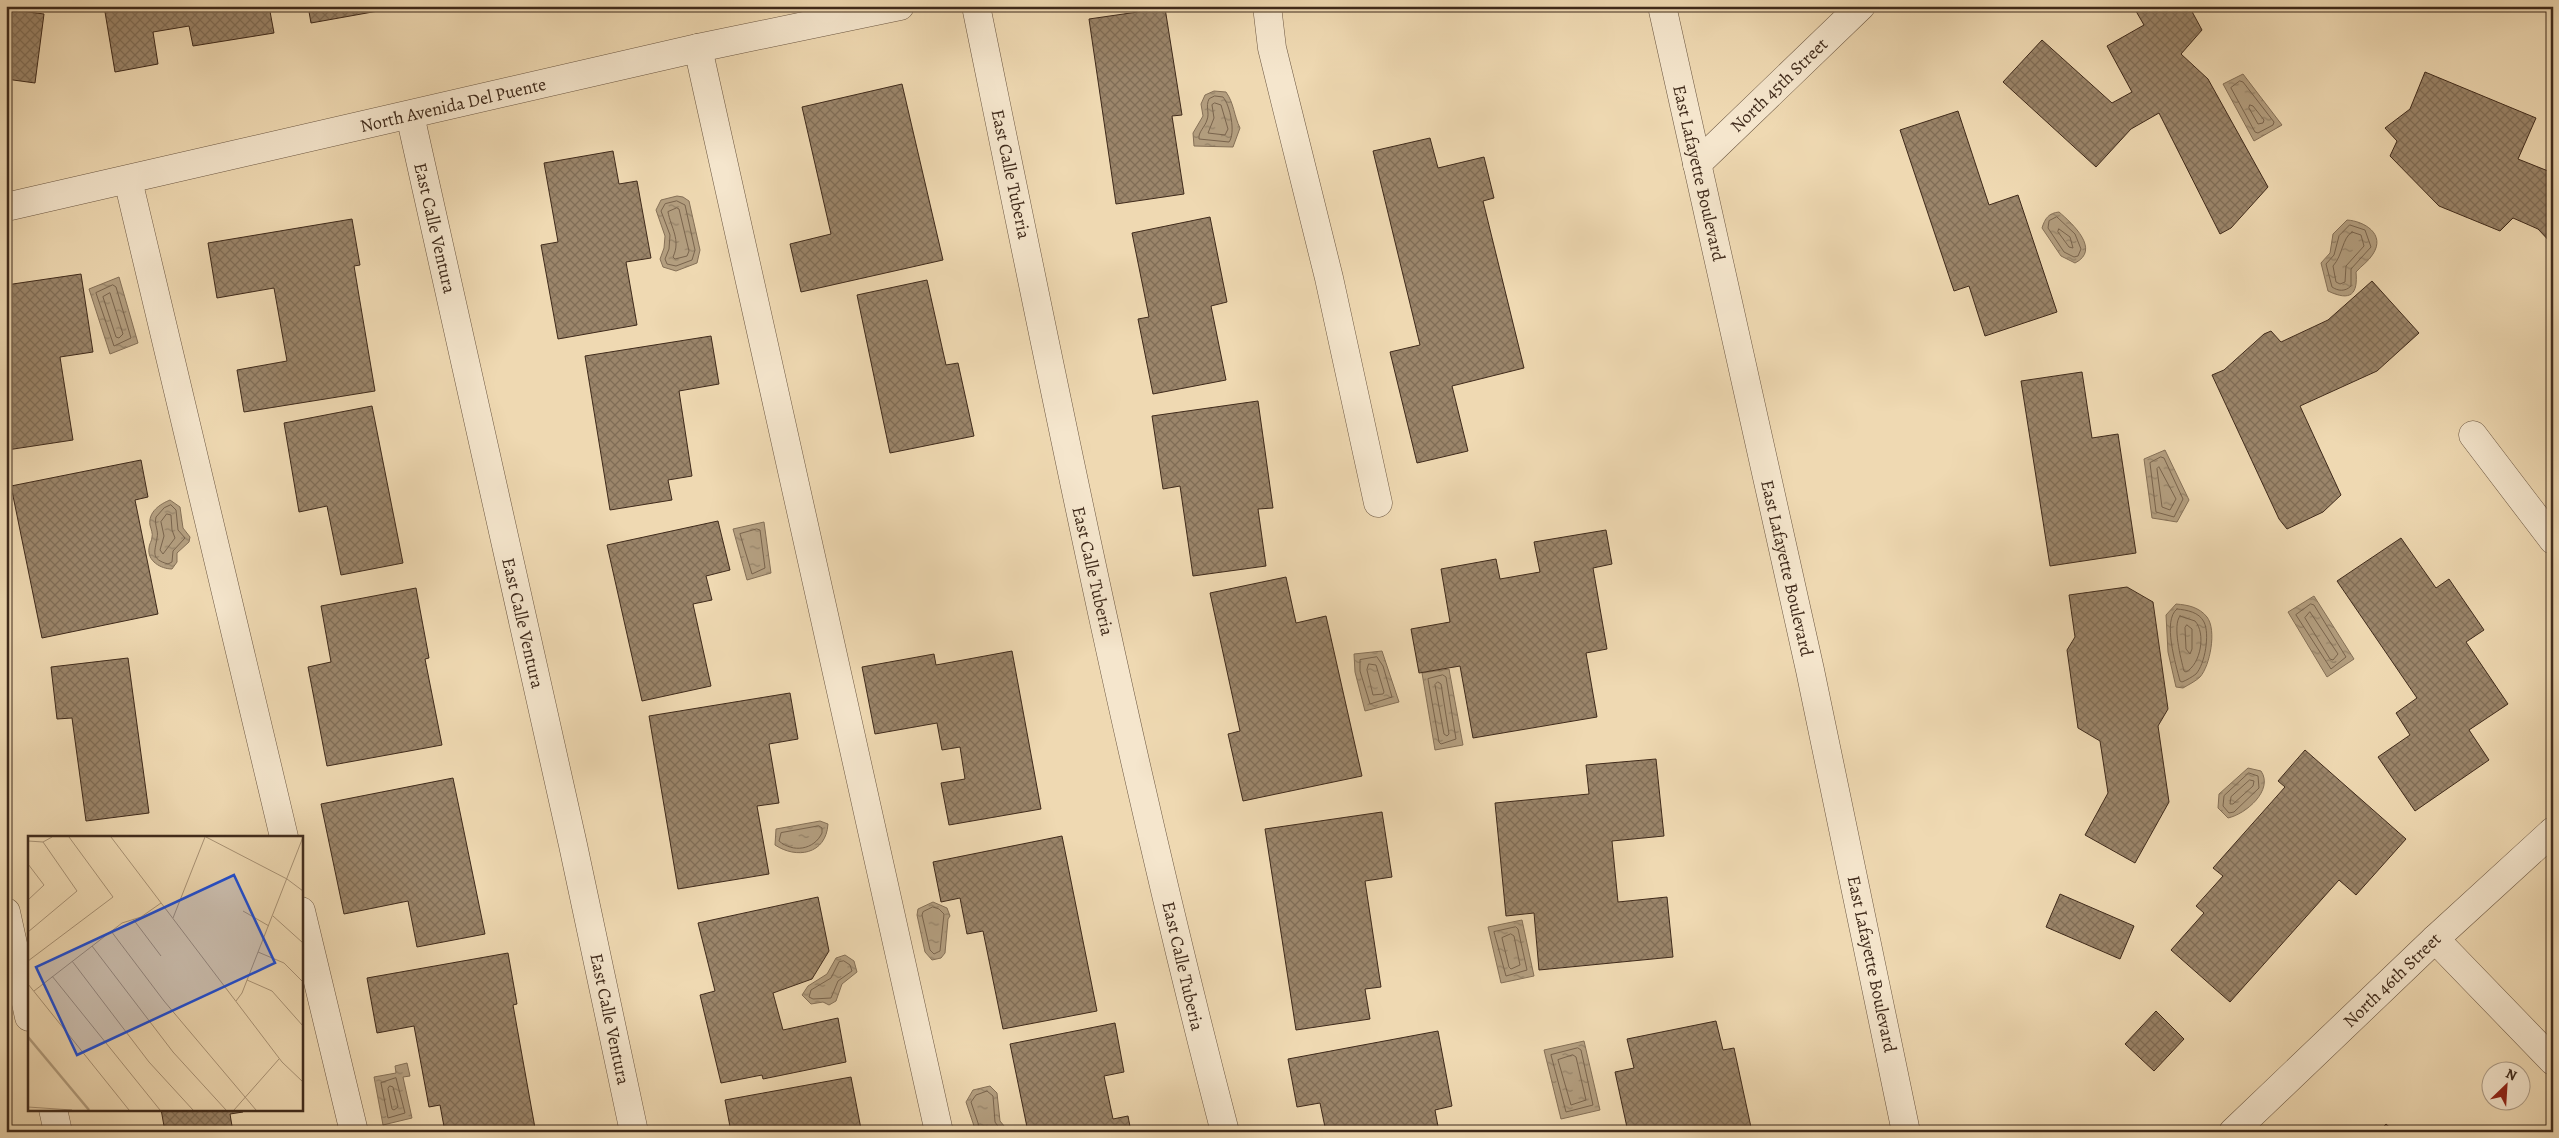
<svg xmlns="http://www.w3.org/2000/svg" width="2559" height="1138" viewBox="0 0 2559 1138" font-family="Alegreya,serif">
  <defs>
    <pattern id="water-ripples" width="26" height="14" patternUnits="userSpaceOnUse" patternTransform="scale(1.25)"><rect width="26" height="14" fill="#b39e7f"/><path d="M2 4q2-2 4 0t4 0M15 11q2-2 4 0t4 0" fill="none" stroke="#938167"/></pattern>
    <pattern id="building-cross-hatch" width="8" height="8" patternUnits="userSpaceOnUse" patternTransform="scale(1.25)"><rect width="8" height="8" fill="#9b856a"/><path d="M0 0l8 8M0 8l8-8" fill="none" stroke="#806d56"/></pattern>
  </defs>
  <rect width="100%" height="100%" fill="#efd9b2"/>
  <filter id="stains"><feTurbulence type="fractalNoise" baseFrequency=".004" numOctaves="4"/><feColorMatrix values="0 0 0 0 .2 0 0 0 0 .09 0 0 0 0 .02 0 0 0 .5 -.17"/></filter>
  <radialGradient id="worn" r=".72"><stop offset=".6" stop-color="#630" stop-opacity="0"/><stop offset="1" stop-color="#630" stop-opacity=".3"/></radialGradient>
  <g fill="url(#water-ripples)" stroke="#857057">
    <polygon points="2243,74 2282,125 2254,141 2223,84"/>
    <path d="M1214 91 1226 92C1234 103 1234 116 1240 128L1233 147 1194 146 1193 133 1203 116 1201 104 1205 95Z"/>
    <polygon points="677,196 683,197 689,201 700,250 697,263 676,271 663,267 660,259 664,248 665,236 656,210 661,200"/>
    <path d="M2059 212C2073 224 2101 250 2075 263L2061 256 2042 228C2045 218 2049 213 2059 212Z"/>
    <path d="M2347 220C2364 221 2386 234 2373 254 2369 261 2361 266 2356 272 2358 294 2351 302 2328 291L2321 263 2330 253 2333 234Z"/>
    <polygon points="119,277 138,343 110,354 89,289"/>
    <polygon points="2165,450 2189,500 2177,522 2152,518 2144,459"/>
    <path d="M170 500 180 507 183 528 190 537 189 542 177 553V562L172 569C161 569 147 561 149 548 149 544 152 541 152 537 153 534 151 529 150 525 148 512 160 504 170 500Z"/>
    <polygon points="764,522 771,573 747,580 733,529"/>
    <polygon points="2314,596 2354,659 2327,677 2288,612"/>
    <path d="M2176 604C2188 605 2199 607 2207 617 2217 630 2210 666 2200 677 2196 681 2188 685 2183 688L2176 687 2168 652 2166 615Z"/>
    <polygon points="1382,651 1399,702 1365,711 1355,672 1354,654"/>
    <polygon points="1449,669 1463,745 1435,750 1422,673"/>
    <path d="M2248 768 2261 771C2274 790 2246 814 2228 818L2218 808 2219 794Z"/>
    <path d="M820 821 828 824C826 855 796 859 775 845L776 829Z"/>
    <polygon points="933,902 947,908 950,916 948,919 945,953 941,958 932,960 925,952 917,915 918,909"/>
    <polygon points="1522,920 1534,976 1501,983 1488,927"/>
    <polygon points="845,955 854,961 857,972 842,984 836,1001 829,1005 823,1002 811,1004 802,995 808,986 827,974 836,958"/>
    <polygon points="1584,1041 1600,1110 1561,1119 1544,1050"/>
    <polygon points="407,1063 410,1076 403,1077 412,1118 383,1125 374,1077 396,1073 395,1066"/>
    <polygon points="990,1086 997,1093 1000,1121 1009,1132 976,1132 966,1102 973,1090"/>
  </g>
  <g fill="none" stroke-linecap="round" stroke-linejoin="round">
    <g stroke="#79644d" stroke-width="1">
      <polygon points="2240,81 2243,82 2274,122 2273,125 2258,133 2255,132 2231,88"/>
      <path d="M1215 96 1223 97C1230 105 1236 133 1229 142L1199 139C1198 132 1205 127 1207 120 1210 112 1205 107 1209 99Z"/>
      <polygon points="1215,103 1221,105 1228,129 1225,135 1208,133 1214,118 1212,105"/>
      <polygon points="2250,105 2253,106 2264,120 2263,123 2258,124 2249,108"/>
      <polygon points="677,201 685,205 695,250 692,260 676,266 667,264 665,259 669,249 670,235 661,211 665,204"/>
      <path d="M677 208 679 209 689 251 687 256 675 259 673 257C681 240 671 228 668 212Z"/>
      <polygon points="2057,217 2075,234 2081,249 2078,256 2074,257 2064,252 2048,228 2049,221"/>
      <path d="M2350 225 2365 230 2371 247 2351 269V286C2345 292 2338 291 2332 287L2326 264 2334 255 2339 236Z"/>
      <polygon points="2059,229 2070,237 2073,248 2069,247 2058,232"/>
      <path d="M2352 232 2361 235 2364 246 2346 266 2345 282 2340 284 2336 282 2333 266C2343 255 2342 238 2352 232Z"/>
      <polygon points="113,285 116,287 131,338 114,346 96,293"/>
      <polygon points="110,293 123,334 119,338 116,337 103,297"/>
      <polygon points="2161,457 2164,458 2183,499 2174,517 2156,512 2150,463"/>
      <polygon points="2159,467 2176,499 2170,510 2162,507 2157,469"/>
      <path d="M171 505 176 510 178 530 185 538 173 551 172 562 168 564C150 559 155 552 157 538 159 531 154 525 156 517L164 508Z"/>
      <polygon points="167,514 171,515 172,530 175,538 163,554 160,550 164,536 161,522"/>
      <polygon points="757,529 760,530 765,568 752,574 740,534"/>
      <polygon points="2311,604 2314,605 2346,657 2331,669 2296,615"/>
      <path d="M2177 609C2187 610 2199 612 2204 622 2210 634 2205 664 2196 674 2192 677 2187 680 2182 682L2180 681C2176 665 2162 620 2177 609Z"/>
      <polygon points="2310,612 2338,654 2333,660 2330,659 2305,618"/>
      <path d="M2180 616 2195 621C2206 633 2201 664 2186 672L2184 671C2181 659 2172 625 2180 616Z"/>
      <polygon points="2187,625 2192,629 2192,649 2190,654 2186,649 2185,628"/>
      <polygon points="1377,657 1383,666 1392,697 1370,704 1360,671 1360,660"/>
      <polygon points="1369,664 1376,665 1384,692 1383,694 1373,695 1367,670"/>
      <polygon points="1443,675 1446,677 1456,739 1441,744 1439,742 1428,679"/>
      <polygon points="1438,682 1441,684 1449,734 1447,736 1444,734 1435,685"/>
      <polygon points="2249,773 2258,776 2259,788 2234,812 2229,813 2223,806 2224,796"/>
      <polygon points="2250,780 2254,781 2253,786 2233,804 2230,804 2231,797"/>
      <path d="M819 826 822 828V833C814 850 793 853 779 841L781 833Z"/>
      <polygon points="933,907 939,909 944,914 940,951 934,954 930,950 922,915 923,912"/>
      <polygon points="1516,927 1518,929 1527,970 1506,976 1494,932"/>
      <polygon points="1511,934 1514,936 1520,965 1511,969 1509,967 1502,938"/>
      <polygon points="844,961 850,965 852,971 838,981 831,998 813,999 809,997 811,990 831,978 839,962"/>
      <polygon points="1578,1048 1581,1050 1593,1105 1566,1112 1551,1055"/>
      <polygon points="1573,1055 1576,1057 1586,1100 1571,1105 1558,1060"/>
      <polygon points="396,1078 405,1113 388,1118 381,1083"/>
      <polygon points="390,1086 393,1087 398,1107 394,1110 392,1109 388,1089"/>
      <polyline points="981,1132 971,1102 976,1095 987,1091 993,1096 995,1122 1002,1132"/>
    </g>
  </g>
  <g fill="url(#building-cross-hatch)" stroke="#3f2a1b">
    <polygon points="104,6 269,6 274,33 193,46 189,26 153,32 158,64 115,72"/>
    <polygon points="308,6 406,6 311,23"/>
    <polygon points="2133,6 2189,6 2202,30 2181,54 2208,79 2268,187 2231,228 2220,234 2159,113 2131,129 2096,167 2003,82 2042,40 2112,103 2132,92 2107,46 2144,25"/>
    <polygon points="1165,8 1182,115 1172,116 1184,194 1116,204 1089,19"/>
    <polygon points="6,9 44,14 35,83 6,79"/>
    <polygon points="2425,72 2536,118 2518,159 2553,173 2553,245 2538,229 2513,218 2500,231 2439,206 2390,156 2397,141 2385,128 2410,109"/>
    <polygon points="902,84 943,260 801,292 790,244 831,234 802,107"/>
    <polygon points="1958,111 1989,205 2018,195 2057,312 1985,336 1969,286 1954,291 1900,130"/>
    <polygon points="1430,138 1438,168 1484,157 1494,198 1483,201 1524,368 1452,386 1468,451 1417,463 1390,352 1420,345 1373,151"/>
    <polygon points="613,151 619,184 637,181 651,258 626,262 637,325 558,339 541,245 558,242 544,163"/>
    <polygon points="1210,217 1227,302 1211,306 1226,380 1153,394 1138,319 1149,317 1132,233"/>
    <polygon points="352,219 360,265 354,266 375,391 244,412 237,370 287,361 274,288 217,298 208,243"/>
    <polygon points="81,274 93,352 60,357 73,440 7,450 6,285"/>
    <polygon points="927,280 946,365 958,363 974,436 890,453 857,295"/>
    <polygon points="2372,281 2419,333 2377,371 2300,406 2341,495 2323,512 2287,529 2279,519 2212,375 2224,370 2264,334 2271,331 2281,342 2328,320"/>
    <polygon points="711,336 719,384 679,391 692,476 668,480 672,500 610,510 585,356"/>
    <polygon points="2082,372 2092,438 2118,434 2136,553 2050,566 2021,381"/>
    <polygon points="1258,401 1273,508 1258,509 1266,566 1193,576 1180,486 1163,489 1152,416"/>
    <polygon points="372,406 403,563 341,575 327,506 299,512 284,423"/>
    <polygon points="141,460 148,497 135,500 158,614 42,638 11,486"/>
    <polygon points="718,521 730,570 706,576 712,600 693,604 711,686 642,701 607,545"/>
    <polygon points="1606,530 1612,564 1593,568 1607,649 1586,653 1597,717 1473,738 1460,666 1419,673 1411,629 1450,622 1441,569 1496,559 1500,579 1540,572 1534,542"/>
    <polygon points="2401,538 2436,588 2449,579 2484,630 2466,642 2508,704 2469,730 2489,760 2415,811 2378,757 2410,735 2396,713 2417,698 2337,581"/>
    <polygon points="1286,577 1296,623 1326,616 1362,776 1243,801 1228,734 1240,731 1210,593"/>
    <polygon points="2127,587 2153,602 2168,709 2158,726 2169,802 2135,863 2085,835 2108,793 2100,741 2078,728 2067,650 2075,637 2069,595"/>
    <polygon points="416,588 429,658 425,659 442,745 327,766 308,667 331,662 321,606"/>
    <polygon points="1012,651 1041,809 949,825 941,783 965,779 960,747 942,750 937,723 875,734 862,667 934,654 936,665"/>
    <polygon points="128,658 149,813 86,821 72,718 57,719 51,667"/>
    <polygon points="790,693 798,739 769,744 779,803 757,806 769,874 678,889 649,716"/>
    <polygon points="2305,750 2406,839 2356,895 2339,880 2230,1002 2171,950 2204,913 2196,906 2223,876 2213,868 2285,787 2278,781"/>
    <polygon points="1656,759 1664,836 1612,841 1618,902 1667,897 1673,957 1539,970 1534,913 1506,916 1495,803 1589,794 1586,765"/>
    <polygon points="453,778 485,934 417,947 408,901 344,914 321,804"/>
    <polygon points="1382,812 1392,877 1365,881 1381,987 1365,989 1370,1019 1296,1030 1265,829"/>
    <polygon points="1062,836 1097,1011 1003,1029 983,931 967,934 960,898 941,902 933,862"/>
    <polygon points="2060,894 2134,926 2120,959 2046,927"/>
    <polygon points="818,897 829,951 812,979 773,993 783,1030 838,1018 846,1062 763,1079 762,1075 721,1083 700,995 715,991 698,923"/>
    <polygon points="508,953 517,1004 513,1005 535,1128 513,1132 445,1132 440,1105 429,1107 414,1026 377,1033 367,978"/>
    <polygon points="2156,1011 2184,1039 2154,1071 2125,1044"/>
    <polygon points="1716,1021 1723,1050 1734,1048 1752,1132 1628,1132 1615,1072 1634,1068 1627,1039"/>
    <polygon points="1115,1023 1124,1072 1104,1076 1113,1119 1128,1116 1131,1132 1028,1132 1010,1044"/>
    <polygon points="1438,1031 1452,1106 1435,1110 1439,1132 1326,1132 1320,1103 1297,1107 1288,1059"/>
    <polygon points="851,1077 861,1129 843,1132 731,1132 725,1100"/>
    <polygon points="161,1109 243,1109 243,1112 230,1114 233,1132 165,1132"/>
    <polygon points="2386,1124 2395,1132 2378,1132"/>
  </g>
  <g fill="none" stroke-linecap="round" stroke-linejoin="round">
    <g stroke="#6b5641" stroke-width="29">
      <g id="minor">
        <path d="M976 6C1053 383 1128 760 1225 1132"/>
        <polyline points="1267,6 1272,48 1329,278 1378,503"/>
        <polyline points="1662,6 1810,670 1906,1132"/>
        <polyline points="698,48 939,1132"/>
        <polyline points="410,115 573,845 634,1132"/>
        <polyline points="1697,164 1861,6"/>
        <polyline points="128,180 284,837"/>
        <polyline points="6,207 698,48 900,6"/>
        <polyline points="2473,435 2553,540"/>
        <polyline points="301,911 354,1132"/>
        <polyline points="6,912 29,1017"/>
        <polyline points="2435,939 2553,1061"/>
        <polyline points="53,1109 58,1132"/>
        <polyline points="2233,1132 2435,939 2553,831"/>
      </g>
    </g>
    <use href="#minor" stroke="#f5e6cd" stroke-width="28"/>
  </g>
  <g text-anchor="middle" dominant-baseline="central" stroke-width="4.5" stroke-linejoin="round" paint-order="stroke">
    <g font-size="18" fill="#3f2a1b" stroke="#f5e6cd">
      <text transform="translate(1779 85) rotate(-44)">North 45th Street</text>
      <text transform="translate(453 105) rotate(-13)">North Avenida Del Puente</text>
      <text transform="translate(1699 173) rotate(77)">East Lafayette Boulevard</text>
      <text transform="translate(1011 174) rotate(78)">East Calle Tuberia</text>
      <text transform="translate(435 228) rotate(77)">East Calle Ventura</text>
      <text transform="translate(1787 568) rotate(77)">East Lafayette Boulevard</text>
      <text transform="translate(1093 571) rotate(77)">East Calle Tuberia</text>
      <text transform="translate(523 623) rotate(77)">East Calle Ventura</text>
      <text transform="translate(1872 964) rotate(78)">East Lafayette Boulevard</text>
      <text transform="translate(1183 966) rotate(77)">East Calle Tuberia</text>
      <text transform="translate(2392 980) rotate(-44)">North 46th Street</text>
      <text transform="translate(610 1019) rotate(78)">East Calle Ventura</text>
    </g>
  </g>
  <g transform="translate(28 836)">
    <rect width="275" height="275" fill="#efd9b2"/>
    <path fill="none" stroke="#b39e7f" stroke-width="2.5" d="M0 201 61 274"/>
    <path fill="none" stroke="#a99376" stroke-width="1" d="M83 1 254 226 275 246M178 1 259 43 275 55M0 5 15 6 24 1M0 28 16 49 0 64M215 75 241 90M245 80 275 107M145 82 177 1M105 83 133 120M83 95 136 165 228 274M0 96 49 55 15 6M64 110 145 216 198 274M230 116 256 127 275 146M0 125 85 61 41 1M44 125 121 226 165 274M24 140 132 274M219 144 244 155 275 190M0 148 101 274M6 155 94 87 113 81 133 67M208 165 214 157 275 1M0 271 44 274M206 274 251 223"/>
    <path fill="#1d4ed8" fill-opacity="0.15" stroke="#1d4ed8" stroke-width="2.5" d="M206 39 247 127 49 219 8 131Z"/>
    <rect width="275" height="275" fill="none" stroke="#3f2a1b" stroke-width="2.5"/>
  </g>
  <rect width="2559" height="1138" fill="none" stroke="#efd9b2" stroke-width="25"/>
  <rect x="8" y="8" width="2544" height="1123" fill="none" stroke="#3f2a1b" stroke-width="2.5"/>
  <rect x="12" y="12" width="2534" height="1113" fill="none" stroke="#3f2a1b"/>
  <g transform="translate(2506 1086) rotate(25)"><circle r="24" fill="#f5e6cd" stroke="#ac9b86"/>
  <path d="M0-4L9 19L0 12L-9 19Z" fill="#8f2418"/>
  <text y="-8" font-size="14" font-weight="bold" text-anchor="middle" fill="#3f2a1b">N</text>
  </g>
  <rect width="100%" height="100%" filter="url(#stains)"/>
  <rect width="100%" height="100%" fill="url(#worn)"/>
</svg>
